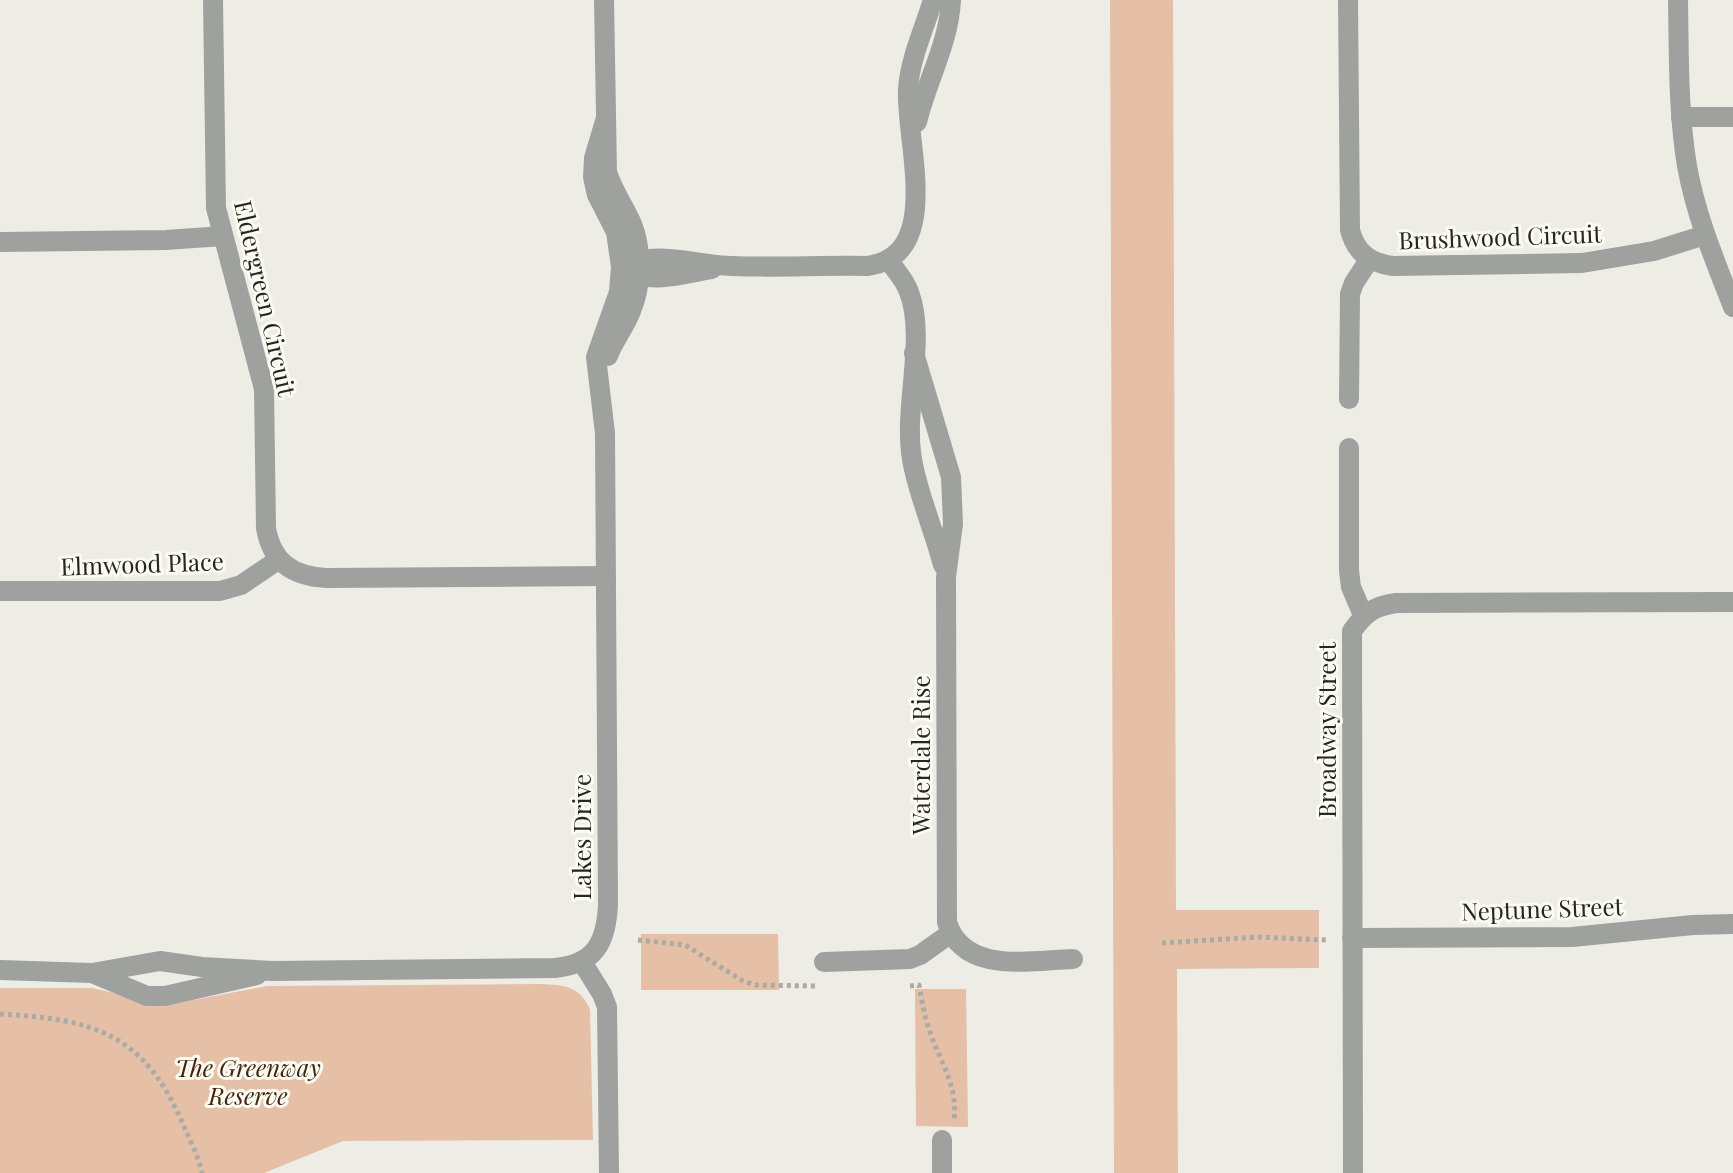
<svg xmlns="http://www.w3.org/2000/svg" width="1733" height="1173" viewBox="0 0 1733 1173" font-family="'Playfair Display',serif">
  <rect width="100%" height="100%" fill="#edede6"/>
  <g fill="#e5c0a7">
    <polygon points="1110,0 1173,0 1176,910 1319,910 1319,968 1177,969 1178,1173 1114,1173"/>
    <polygon points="641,934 778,934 779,990 641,990"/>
    <path d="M541 984C564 985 581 986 590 1010L593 1140 343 1141 264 1173H0V988H92L167 1005 267 986Z"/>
    <polygon points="966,989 968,1127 916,1126 915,989"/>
  </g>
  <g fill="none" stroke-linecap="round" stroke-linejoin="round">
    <g stroke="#ababa5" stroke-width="5" stroke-dasharray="4 4" stroke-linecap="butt">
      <polyline points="638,940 685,945 743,981 755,985 816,986"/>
      <polyline points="1162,943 1257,937 1327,940"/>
      <path d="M910 986 919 985C922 1002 925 1019 931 1035 942 1065 958 1087 954 1120"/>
      <path d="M0 1014C91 1019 143 1032 182 1122 189 1138 198 1155 202 1173"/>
    </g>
    <g stroke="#9fa19e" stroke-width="20">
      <path d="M213 0 216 208 264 389 266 528C272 563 293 576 326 578L606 576"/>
      <path d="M604 0 607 172C613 191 624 206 632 224 642 249 642 286 631 311 625 327 614 340 608 356"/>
      <path d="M1348 0 1350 230C1356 253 1370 263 1393 266L1582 263 1654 251 1705 235"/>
      <path d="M1678 0C1679 55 1678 111 1687 166 1696 216 1715 261 1733 307"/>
      <polyline points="1681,117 1733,117"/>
      <path d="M917 122C927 80 949 43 951 0"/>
      <polyline points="0,242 166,240 223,236"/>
      <path d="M889 261C896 271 905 280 909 292 926 336 905 403 911 452 915 486 934 530 943 565"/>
      <path d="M621 267C658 249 692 265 731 266 776 268 822 265 867 266 945 256 905 141 908 89 910 59 924 29 933 0"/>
      <path d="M630 272C652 284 688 273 712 269"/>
      <path d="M914 353 951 477 953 524 946 577 947 922C963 975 1031 960 1073 959"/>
      <polyline points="1349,399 1350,294 1354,283 1369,260"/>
      <polyline points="1349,448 1349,571 1351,587 1363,615"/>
      <polyline points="0,591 220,591 241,585 278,560"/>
      <polyline points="1352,938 1572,937 1693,925 1733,924"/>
      <polyline points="582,962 602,994 607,1007 609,1173"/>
      <polyline points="824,962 910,959 920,955 951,933"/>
      <path d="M0 970 92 973 160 961 202 967 273 971 555 968C595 964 606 943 608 905L605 433 596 357 619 292 621 267 616 232 597 195 593 177 594 158 605 121"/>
      <polyline points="92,973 147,996 165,996 257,975"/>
      <polyline points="942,1140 942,1173"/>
      <path d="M1353 1173 1352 631C1365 613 1374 606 1396 603L1733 602"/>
    </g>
  </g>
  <g text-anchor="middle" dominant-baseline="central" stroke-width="6" stroke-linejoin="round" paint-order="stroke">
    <g font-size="24" fill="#262623" stroke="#fbfaf3">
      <text transform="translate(1500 236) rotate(-2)">Brushwood Circuit</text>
      <text transform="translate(266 298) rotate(77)">Eldergreen Circuit</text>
      <text transform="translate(142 563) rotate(-2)">Elmwood Place</text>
      <text transform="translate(1326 730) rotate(-90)">Broadway Street</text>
      <text transform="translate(920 755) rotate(-90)">Waterdale Rise</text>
      <text transform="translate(581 837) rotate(-90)">Lakes Drive</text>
      <text transform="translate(1542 908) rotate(-2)">Neptune Street</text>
    </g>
    <g font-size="24" font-style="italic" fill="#43250c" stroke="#fbfaf3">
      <text x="248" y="1067">The Greenway<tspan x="248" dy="28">Reserve</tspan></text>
    </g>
  </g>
</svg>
